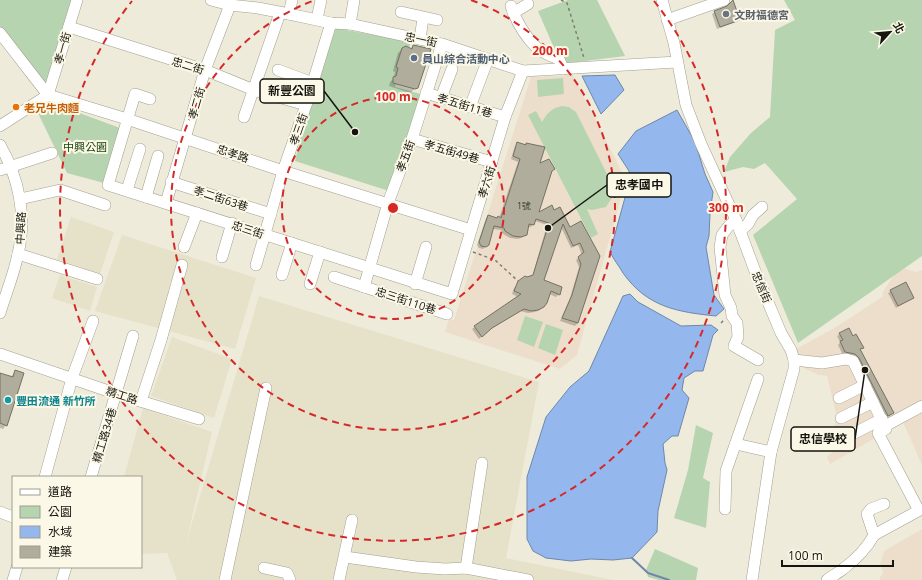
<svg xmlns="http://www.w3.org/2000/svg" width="922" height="580" viewBox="0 0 922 580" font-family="'Open Sans','Noto Sans TC',sans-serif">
  <rect width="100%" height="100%" fill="#eeebda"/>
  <g fill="#e6e1c9">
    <polygon points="71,217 114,232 100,274 57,259"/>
    <polygon points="122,235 256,278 235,349 95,311"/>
    <polygon points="60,275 97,287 90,311 52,298"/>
    <polygon points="259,296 539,382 506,558 613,580 177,580 167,553 141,554 141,477 124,477 143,408 212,432 186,543"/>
    <polygon points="172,337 232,359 214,418 151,396"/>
  </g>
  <g fill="#eddecb">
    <polygon points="573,75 626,180 577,355 560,369 445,332 449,319 454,320 531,77"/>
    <polygon points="899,267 916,272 922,270 922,465 903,422 830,464 827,457 833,451 836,413 827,376 819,375 799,366 794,350 833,329 882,297 883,292"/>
    <polygon points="922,529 922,580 879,580 883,572 880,564 884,551"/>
  </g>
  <g fill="#b7d4b0">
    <polygon points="0,0 73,0 47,87 0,28"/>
    <polygon points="568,0 597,0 625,56 561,64 538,11"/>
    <polygon points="784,0 922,0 922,256 798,343 753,235 797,199 765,163 754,169 743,167 724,172 730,157 751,133 770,117 775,30 795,20"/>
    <polygon points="336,28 411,42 395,87 421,94 389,191 295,161 309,104"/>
    <polygon points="563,78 564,94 538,97 537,80"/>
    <polygon points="50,102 120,128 104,183 67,173 37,111 40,107"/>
    <path d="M562 106 569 107 576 112 614 188 613 196 606 207 592 210 587 209 598 234 591 238 528 115 536 111 542 122C547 113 552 108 562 106Z"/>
    <polygon points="525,316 543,322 534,347 517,340"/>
    <polygon points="546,324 563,330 555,355 538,348"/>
    <polygon points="696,425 713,433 703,478 710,482 706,528 674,518 688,470"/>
    <polygon points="655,549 698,568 696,580 659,580 648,577 646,570"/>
  </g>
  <g fill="#94b8ee" stroke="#6e87ab">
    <polygon points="615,75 624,90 601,114 582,76"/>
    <path d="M677 110 695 142 705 174 713 192 710 213 709 236 706 247 714 295 724 309 716 316C677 312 647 307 623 273 619 266 614 260 610 252L629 183V171L618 154 636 131Z"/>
    <polygon points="630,294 638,302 681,326 711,325 718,330 713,335 703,371 695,371 684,378 682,390 689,398 678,436 672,436 663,444 665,463 667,470 658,511 657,532 632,558 613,560 591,559 571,561 546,558 533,551 527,539 527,477 546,417 570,387 589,371 623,296"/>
  </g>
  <g fill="#0003">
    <polygon points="715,12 739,20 736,22 717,29 712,14"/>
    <polygon points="413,46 417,87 410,93 389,86 390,82 393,79 395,72 393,71 398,53 402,49 410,49"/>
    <polygon points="518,143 525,146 527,144 538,165 551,171 537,214 554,211 599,256 578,323 575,326 560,321 570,298 579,267 576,260 582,255 578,245 571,248 561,227 543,281 559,294 556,297 549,294 543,306 540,310 535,312 528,313 520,311 488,331 479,339 472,329 518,297 512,294 514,288 525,277 527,278 532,277 547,225 535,221 531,227 528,227 526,234 523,237 518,239 510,238 503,234 501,230 493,229 488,244 483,249 479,248 477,245 486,218 488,216 496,219 499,218 518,162 511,159 515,146"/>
    <polygon points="891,291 913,298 896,308 888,293"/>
    <polygon points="840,334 853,337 862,347 860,350 893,413 891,415 886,418 843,355 838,345 840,342 837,336"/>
    <polygon points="15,371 6,425 3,429 0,428 0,374 11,377"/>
  </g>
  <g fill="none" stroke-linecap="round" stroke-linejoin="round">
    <polyline stroke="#6e87ab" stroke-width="2" points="632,558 648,573 669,580"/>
  </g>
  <g fill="#b0ad9d" stroke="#757263">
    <polygon points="733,0 740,20 720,27 714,11 727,6"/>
    <polygon points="413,45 431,49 418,88 415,89 393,83 393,77 396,76 398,68 396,67 402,48 406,46 412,49"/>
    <polygon points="517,142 526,145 526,143 545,147 540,163 549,159 555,169 552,171 539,212 552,205 554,210 560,207 570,227 581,221 600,256 578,323 562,318 572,295 581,264 578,257 584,252 580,243 573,246 563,224 544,280 562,287 560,295 551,291 547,303 544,307 538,310 531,311 524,309 492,328 482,337 474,326 521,294 514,291 518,281 525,276 527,277 533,275 549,223 536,219 534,225 529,224 527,235 521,237 513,236 505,231 504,228 494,226 489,245 486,247 481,246 479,242 488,215 497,218 498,216 501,218 520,159 513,156"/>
    <polygon points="906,282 914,298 898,306 890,290"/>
    <polygon points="849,328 853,336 856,334 864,348 860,349 894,413 888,416 859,358 855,354 845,352 840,341 843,340 839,333"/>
    <polygon points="15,370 24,373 7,426 0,423 0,373 13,377"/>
  </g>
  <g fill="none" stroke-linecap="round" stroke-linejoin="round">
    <g stroke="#a3a090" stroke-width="12">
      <g id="minor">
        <polyline points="211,0 230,5 258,8 289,14 331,23 350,24 442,44 523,71 677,62"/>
        <polyline points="662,0 674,43 686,105 701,144 736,220 755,271 781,333 791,350 794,360 794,369 771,452 752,580"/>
        <path d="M511 6C516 21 525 36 536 47 542 53 551 56 559 59L563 69"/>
        <polyline points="401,12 437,20"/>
        <polyline points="513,13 528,4"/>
        <polyline points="289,14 292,0"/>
        <polyline points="317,19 321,0"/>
        <polyline points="667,20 724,0"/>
        <polyline points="350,24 354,0"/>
        <polyline points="69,27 205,70 254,90 306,105"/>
        <polyline points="0,33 48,95"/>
        <polyline points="420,39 423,18"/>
        <polyline points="278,70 313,83"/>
        <polyline points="426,93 505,117"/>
        <polyline points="48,95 77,0"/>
        <polyline points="441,98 452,69"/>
        <polyline points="150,99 135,94 108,185 452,294 505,117 523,71"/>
        <polyline points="470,107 488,59"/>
        <polyline points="244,117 280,13"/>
        <polyline points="0,126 48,95 127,119 283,171 471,230"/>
        <polyline points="412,139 492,162"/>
        <path d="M0 145C19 178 27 217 18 254 14 274 6 293 0 313"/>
        <polyline points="0,170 52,153"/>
        <polyline points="171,182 271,214"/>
        <polyline points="127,190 140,149"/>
        <polyline points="146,197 158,156"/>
        <polyline points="20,199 60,190 105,205"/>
        <polyline points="166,203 205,70 230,5"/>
        <polyline points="736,220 728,227 722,235 720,247 725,295 731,308 732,316 737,323 738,337 734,346 758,360"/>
        <polyline points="740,231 748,224 753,215 762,207"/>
        <polyline points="184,247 197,213"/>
        <polyline points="18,254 97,279"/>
        <polyline points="222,257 232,223"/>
        <polyline points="256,265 283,171 306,105 331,23"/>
        <polyline points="282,275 292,243"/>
        <polyline points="334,277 447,314"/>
        <polyline points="310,284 320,252"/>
        <polyline points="415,284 426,247"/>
        <polyline points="364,287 388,203 412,139 442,44"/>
        <polyline points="0,354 117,394 199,419"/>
        <polyline points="794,360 822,363 846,359 853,361 886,429 878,433 917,507 918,511 874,535"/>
        <polyline points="839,398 865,385"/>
        <polyline points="141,401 161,340 182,265"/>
        <polyline points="841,418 873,402"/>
        <polyline points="885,426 922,406"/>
        <polyline points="841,440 882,419"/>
        <polyline points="736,444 771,452"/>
        <polyline points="45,477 72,378 93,321"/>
        <polyline points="91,477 133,336"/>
        <polyline points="725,509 726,471 758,379"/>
        <polyline points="0,512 13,517"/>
        <polyline points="874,535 867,514 871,509 884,504"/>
        <polyline points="345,557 416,567 445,569 466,568 528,580"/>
        <polyline points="264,568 287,573 290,580"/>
        <polyline points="466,568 482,463"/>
        <polyline points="13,580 17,567"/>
        <polyline points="62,580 66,567"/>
        <polyline points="225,580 266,388"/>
        <polyline points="339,580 352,520"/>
        <path d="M827 580C832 576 838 573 843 569 855 560 867 548 874 535"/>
      </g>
    </g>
    <g stroke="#7f7d72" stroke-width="1.5" stroke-dasharray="3 3" stroke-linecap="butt">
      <polyline points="561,0 567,3 584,58"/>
      <polyline points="473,252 495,260 518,281"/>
      <polyline points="721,323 724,320"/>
    </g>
    <use href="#minor" stroke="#fff" stroke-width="11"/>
  </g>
  <g fill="none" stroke="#d62828" stroke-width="2" stroke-dasharray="7 5">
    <circle cx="393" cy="208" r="111"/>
    <path d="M471 0A222 222 0 1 1 315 0"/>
    <path d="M654 1A333 333 0 1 1 132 1"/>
  </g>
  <circle fill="#6b7280" stroke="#fbf8e7" stroke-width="1.5" cx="726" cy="14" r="4"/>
  <circle fill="#5c6f8a" stroke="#fbf8e7" stroke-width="1.5" cx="414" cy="58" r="4"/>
  <circle fill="#e8710a" stroke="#fbf8e7" stroke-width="1.5" cx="16" cy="107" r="4"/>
  <circle fill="#0f9aa8" stroke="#fbf8e7" stroke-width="1.5" cx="8" cy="400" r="4"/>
  <g text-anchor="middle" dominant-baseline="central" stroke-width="4" stroke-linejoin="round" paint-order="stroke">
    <g font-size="9" fill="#3c3a32">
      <text x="524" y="205">1號</text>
    </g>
    <g font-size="11" font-weight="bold" fill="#5b616d" stroke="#fbf8e7" text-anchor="start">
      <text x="734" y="14">文財福德宮</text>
    </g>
    <g font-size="11" fill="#15140e" stroke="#fbf8e7">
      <text transform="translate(421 39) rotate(12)">忠一街</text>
      <text transform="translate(62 48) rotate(-74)">孝一街</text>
      <text transform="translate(188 65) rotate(17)">忠二街</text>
      <text transform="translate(196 103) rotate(-74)">孝二街</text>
      <text transform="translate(465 105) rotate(17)">孝五街11巷</text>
      <text transform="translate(298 129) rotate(-71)">孝三街</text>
      <text transform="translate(452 151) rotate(16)">孝五街49巷</text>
      <text transform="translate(233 153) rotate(19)">忠孝路</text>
      <text transform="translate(405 156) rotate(-70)">孝五街</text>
      <text transform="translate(486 182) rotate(-73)">孝六街</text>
      <text transform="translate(221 198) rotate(18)">孝二街63巷</text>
      <text transform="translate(20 228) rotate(-87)">中興路</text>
      <text transform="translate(248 229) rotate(18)">忠三街</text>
      <text transform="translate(762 287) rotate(67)">忠信街</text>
      <text transform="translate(406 300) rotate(18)">忠三街110巷</text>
      <text transform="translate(122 395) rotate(18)">精工路</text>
      <text transform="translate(104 435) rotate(-73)">精工路34巷</text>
    </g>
    <g font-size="11" font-weight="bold" fill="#4e5e75" stroke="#fbf8e7" text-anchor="start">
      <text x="422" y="58">員山綜合活動中心</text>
    </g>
    <g font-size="11" font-weight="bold" fill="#c56008" stroke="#fbf8e7" text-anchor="start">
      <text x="24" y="107">老兄牛肉麵</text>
    </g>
    <g font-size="11" fill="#19420c" stroke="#fbf8e7">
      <text x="85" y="146">中興公園</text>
    </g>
    <g font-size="11" font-weight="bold" fill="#0d838f" stroke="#fbf8e7" text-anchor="start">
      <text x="16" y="400">豐田流通 新竹所</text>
    </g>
  </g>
  <circle cx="393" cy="208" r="6" fill="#d62828" stroke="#fbf8e7" stroke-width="2"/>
  <g font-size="12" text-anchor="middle" font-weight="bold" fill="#d62828" stroke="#fbf8e7" stroke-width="4" stroke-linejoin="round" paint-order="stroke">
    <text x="550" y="55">200 m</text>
    <text x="393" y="101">100 m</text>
    <text x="726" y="212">300 m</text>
  </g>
  <path fill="none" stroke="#15140e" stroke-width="1.5" d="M355 132L324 91M548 228L607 185M865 370L855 439"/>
  <g fill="#15140e" stroke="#fbf8e7" stroke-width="1.5">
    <circle cx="355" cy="132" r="4"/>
    <circle cx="548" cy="228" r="4"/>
    <circle cx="865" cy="370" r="4"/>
  </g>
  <g fill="#fbf8e7" stroke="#15140e" stroke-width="1.5">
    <rect x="260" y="79" width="64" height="24" rx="4"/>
    <rect x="607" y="173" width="64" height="24" rx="4"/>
    <rect x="791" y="427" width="64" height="24" rx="4"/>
  </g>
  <g font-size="12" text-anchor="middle" font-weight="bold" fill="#15140e">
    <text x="292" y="95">新豐公園</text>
    <text x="639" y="189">忠孝國中</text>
    <text x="823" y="443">忠信學校</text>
  </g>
  <rect x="12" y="476" width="130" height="92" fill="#fbf8e7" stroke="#9f9d90"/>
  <rect x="20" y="489" width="20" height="6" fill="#ffffff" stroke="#9f9d90"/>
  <text x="48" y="496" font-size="12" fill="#15140e">道路</text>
  <rect x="20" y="506" width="20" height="12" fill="#b7d4b0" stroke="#9f9d90"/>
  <text x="48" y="516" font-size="12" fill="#15140e">公園</text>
  <rect x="20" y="526" width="20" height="12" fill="#94b8ee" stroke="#9f9d90"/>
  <text x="48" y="536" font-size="12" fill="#15140e">水域</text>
  <rect x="20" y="546" width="20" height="12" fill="#b0ad9d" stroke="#9f9d90"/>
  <text x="48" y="556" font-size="12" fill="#15140e">建築</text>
  <g transform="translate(890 32) rotate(63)" stroke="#fbf8e7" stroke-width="3" paint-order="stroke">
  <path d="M0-3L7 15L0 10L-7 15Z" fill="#15140e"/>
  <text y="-6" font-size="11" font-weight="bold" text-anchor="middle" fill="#15140e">北</text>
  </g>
  <path d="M782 560v6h111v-6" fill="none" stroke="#15140e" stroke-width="2"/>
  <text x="788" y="560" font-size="12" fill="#15140e" stroke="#fbf8e7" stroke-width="3" paint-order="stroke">100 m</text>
</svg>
